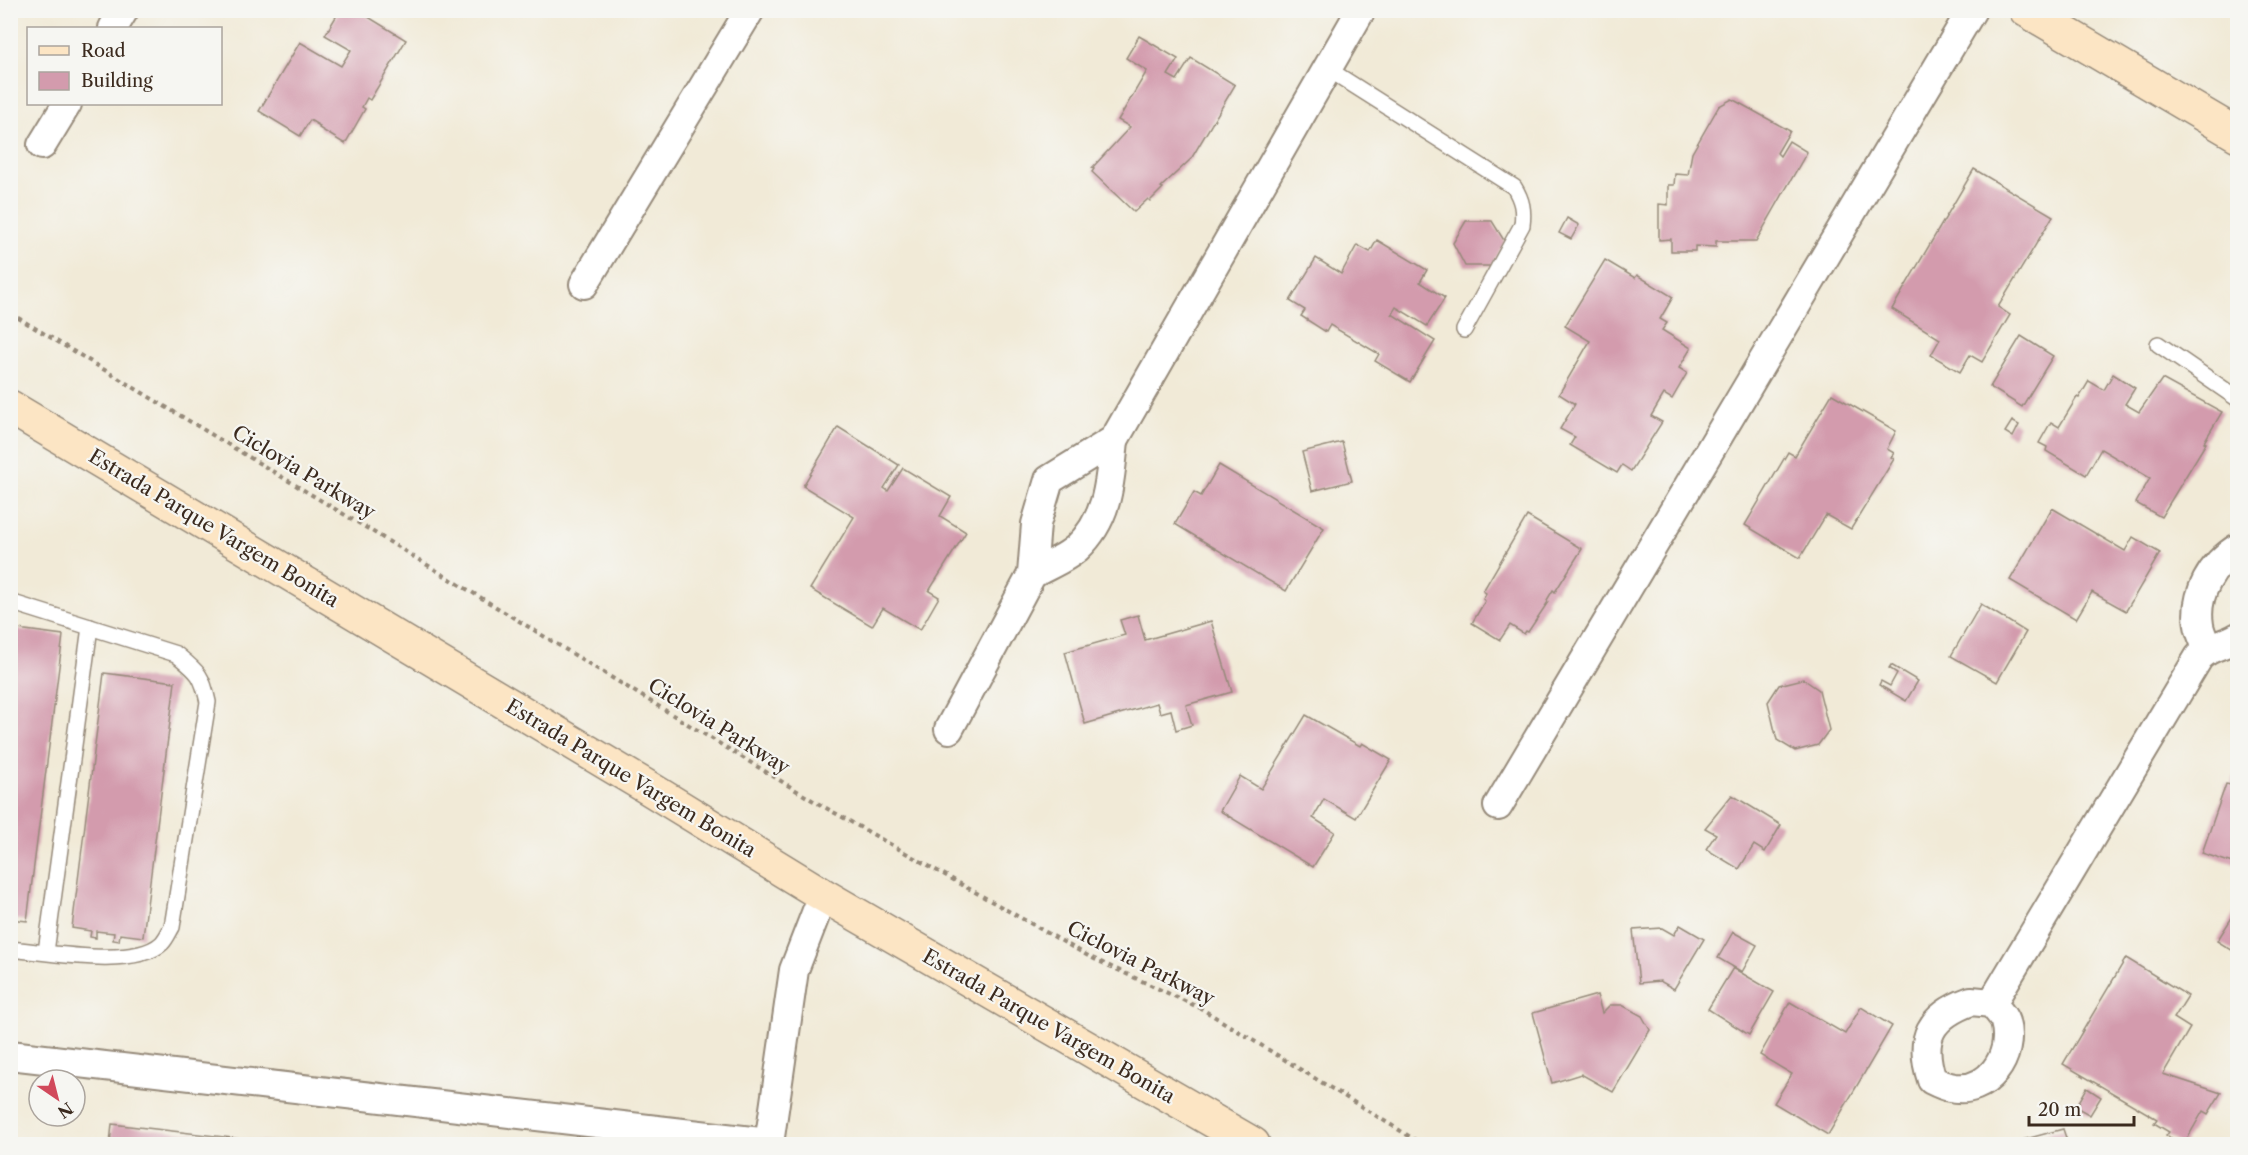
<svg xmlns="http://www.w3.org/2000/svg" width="2248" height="1155" viewBox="0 0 2248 1155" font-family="'Libre Caslon Text',serif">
  <rect width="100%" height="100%" fill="#f6f6f2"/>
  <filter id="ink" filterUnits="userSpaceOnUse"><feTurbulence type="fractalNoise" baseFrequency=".0167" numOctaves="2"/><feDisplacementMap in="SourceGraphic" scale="12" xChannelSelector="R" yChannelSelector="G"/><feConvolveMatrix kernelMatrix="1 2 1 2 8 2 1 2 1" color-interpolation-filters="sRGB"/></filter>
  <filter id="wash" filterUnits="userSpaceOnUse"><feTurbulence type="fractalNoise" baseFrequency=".008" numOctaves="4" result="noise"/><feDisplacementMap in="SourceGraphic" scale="24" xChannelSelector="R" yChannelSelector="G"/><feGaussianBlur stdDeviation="1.35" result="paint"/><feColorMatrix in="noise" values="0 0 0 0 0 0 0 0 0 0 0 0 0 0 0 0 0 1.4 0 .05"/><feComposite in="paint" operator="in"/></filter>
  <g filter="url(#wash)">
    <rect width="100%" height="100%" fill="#f1ead7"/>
    <g id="blocks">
      <g fill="#d39bad">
        <polygon points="340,10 357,10 406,40 370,100 367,98 362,107 365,109 345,144 319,128 320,126 310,120 300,136 259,111 300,42 341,66 351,50 325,35"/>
        <polygon points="1139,36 1178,59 1168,75 1177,80 1191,58 1235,85 1191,159 1161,187 1163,188 1150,201 1148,199 1134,212 1092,172 1094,169 1092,168 1130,127 1118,120 1147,71 1126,58"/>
        <polygon points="1732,99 1790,131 1777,153 1780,156 1789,141 1807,152 1756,241 1716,241 1716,247 1695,246 1695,251 1671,251 1671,239 1659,240 1659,204 1668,205 1668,185 1674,185 1675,174 1688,175 1692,153 1719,106"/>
        <polygon points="1974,169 2053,216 1998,307 2010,315 1982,362 1970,355 1960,372 1931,355 1940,339 1892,309"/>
        <polygon points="1567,218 1579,225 1571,239 1559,233"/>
        <polygon points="1466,221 1492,221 1505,242 1491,266 1465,266 1453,243"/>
        <polygon points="1377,240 1427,270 1420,282 1445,298 1427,326 1396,307 1392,314 1435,341 1410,382 1375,361 1379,354 1330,325 1326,332 1301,316 1305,310 1290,301 1316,258 1341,274 1357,245 1370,252"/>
        <polygon points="1605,260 1635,278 1637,275 1673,297 1660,319 1667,323 1662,330 1691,348 1679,368 1687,373 1672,399 1664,394 1651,416 1662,422 1631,471 1622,465 1617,473 1570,445 1575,437 1560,429 1575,404 1559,394 1590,341 1565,326"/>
        <polygon points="2021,336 2053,356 2022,407 1990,387"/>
        <polygon points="2113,374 2135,388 2125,404 2139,412 2162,379 2222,412 2204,442 2206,443 2161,517 2136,503 2150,478 2101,449 2086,475 2046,451 2047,447 2039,443 2051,422 2059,427 2077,397 2079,398 2089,381 2104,390"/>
        <polygon points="1832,394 1896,431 1887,449 1894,453 1891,457 1894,459 1851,529 1826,515 1800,558 1745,525 1788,452 1795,456"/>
        <polygon points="2012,421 2019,425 2013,437 2005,432"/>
        <polygon points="838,427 899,465 884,488 888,491 903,468 951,497 940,516 966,532 929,591 939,597 920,630 883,608 872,626 810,589 854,517 803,486"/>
        <polygon points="1342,442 1352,481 1312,491 1302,452"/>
        <polygon points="1219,465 1324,528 1286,591 1175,524 1194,492 1201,496"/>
        <polygon points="2052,508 2125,551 2133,537 2160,553 2126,611 2092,592 2076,619 2010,580"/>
        <polygon points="1527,516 1582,549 1555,592 1553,590 1547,600 1548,602 1528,632 1526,631 1524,634 1510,625 1500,640 1472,623 1485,601 1483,599 1486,593 1483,591"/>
        <polygon points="1981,604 2026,632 1997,682 1951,656"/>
        <polygon points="1138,615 1145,640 1211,621 1232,692 1186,705 1192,725 1176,730 1171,710 1160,713 1157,703 1085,724 1065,652 1125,635 1120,620"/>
        <polygon points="10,628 63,635 27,921 10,919"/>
        <polygon points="1891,665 1918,681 1906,701 1879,685 1881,681 1890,686 1897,673 1889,668"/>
        <polygon points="104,673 175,682 143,937 120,934 119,941 113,940 114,933 96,931 96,938 90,937 91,931 72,928"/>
        <polygon points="1803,679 1819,690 1829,730 1818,745 1795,751 1777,740 1768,702 1779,685"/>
        <polygon points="1306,715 1360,746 1362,743 1391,760 1356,818 1324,799 1313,818 1335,832 1313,867 1220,811 1240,776 1261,789"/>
        <polygon points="2235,775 2238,776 2238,865 2202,853 2226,784 2231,785"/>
        <polygon points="1732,795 1781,825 1765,852 1754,845 1739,869 1706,849 1716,834 1705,828"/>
        <polygon points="2238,908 2238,954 2217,941"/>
        <polygon points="1680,925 1704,939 1674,989 1660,981 1639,983 1633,930 1662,928 1674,935"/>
        <polygon points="1733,932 1757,945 1742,972 1718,958"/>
        <polygon points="2126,958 2188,996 2174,1018 2190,1028 2163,1074 2221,1093 2208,1114 2203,1111 2184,1144 2180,1144 2166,1136 2169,1132 2154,1123 2157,1119 2063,1064"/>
        <polygon points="1733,968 1774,992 1749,1035 1708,1009"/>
        <polygon points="1597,995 1602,1013 1610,1005 1622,1005 1642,1016 1650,1030 1613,1092 1581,1074 1552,1083 1533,1013"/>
        <polygon points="1790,1002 1845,1034 1861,1007 1892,1026 1828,1135 1774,1103 1792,1074 1760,1055"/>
        <polygon points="2087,1088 2101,1097 2090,1115 2076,1107"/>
        <polygon points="112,1124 276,1143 276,1144 110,1144"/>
        <polygon points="2063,1129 2068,1144 2024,1144 2022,1140"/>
      </g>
    </g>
  </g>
  <g filter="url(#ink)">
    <use href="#blocks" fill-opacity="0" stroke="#968a7a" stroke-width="1.5"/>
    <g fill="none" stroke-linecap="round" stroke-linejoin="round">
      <g stroke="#968a7a" stroke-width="18">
        <g id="lane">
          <path d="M1328 69 1514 187C1522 200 1524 210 1522 225L1464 330"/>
          <polyline points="2158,344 2238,399"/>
          <path d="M10 602 176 654C198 672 202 674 208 702L172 927C169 932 166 939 162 943 135 969 47 952 10 949"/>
          <polyline points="46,952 90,627"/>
        </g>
      </g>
      <g stroke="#968a7a" stroke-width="32">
        <g id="street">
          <polyline points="113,28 124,10"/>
          <polyline points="42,145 67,104"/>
          <polyline points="584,284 750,10"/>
          <path d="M1032 574C1046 566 1065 559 1077 548 1109 518 1110 481 1114 440"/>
          <path d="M2207 648C2205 641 2200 633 2199 625 2194 594 2212 564 2238 548"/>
          <polyline points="949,729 1032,574 1036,524 1049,480 1114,440 1361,10"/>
          <polyline points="1498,806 1972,10"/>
          <path d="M1971 1001 1992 1003C1996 1009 2003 1015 2005 1022 2015 1056 1987 1096 1950 1087 1944 1086 1938 1083 1932 1080 1918 1038 1930 1016 1971 1001Z"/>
          <path d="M1992 1003 2199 657C2211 645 2223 646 2238 637"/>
          <polyline points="10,1055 769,1143"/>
          <polyline points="769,1144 794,970 823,895"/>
        </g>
      </g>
      <g stroke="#968a7a" stroke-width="36">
        <g id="secondary">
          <polyline points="2026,10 2238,135"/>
          <polyline points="10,407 647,787 823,895 1253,1144"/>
        </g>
      </g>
      <polyline stroke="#968a7a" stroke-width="4" stroke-dasharray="4.5 4.5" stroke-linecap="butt" points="10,313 370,530 812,800 1090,957 1202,1009 1422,1144"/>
      <use href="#lane" stroke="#fff" stroke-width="15"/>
      <use href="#street" stroke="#fff" stroke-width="28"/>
      <use href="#secondary" stroke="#fce5c4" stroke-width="33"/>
    </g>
  </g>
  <g text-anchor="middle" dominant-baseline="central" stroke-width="4.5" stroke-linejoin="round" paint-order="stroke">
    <g font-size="20" fill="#3b2a1e" stroke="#f6f6f2">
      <text transform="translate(304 472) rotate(31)">Ciclovia Parkway</text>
      <text transform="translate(214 528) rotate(31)">Estrada Parque Vargem Bonita</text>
      <text transform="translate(719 726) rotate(32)">Ciclovia Parkway</text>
      <text transform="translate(631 778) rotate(31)">Estrada Parque Vargem Bonita</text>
      <text transform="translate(1141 963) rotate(27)">Ciclovia Parkway</text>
      <text transform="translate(1049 1026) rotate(30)">Estrada Parque Vargem Bonita</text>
    </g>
  </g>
  <rect width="2248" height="1155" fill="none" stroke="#f6f6f2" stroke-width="36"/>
  <rect x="27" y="27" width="195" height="78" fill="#f6f6f2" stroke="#aba49d" stroke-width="1.5"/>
  <rect x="39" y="46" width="30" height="9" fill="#fce5c4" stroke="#aba49d" stroke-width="1.5"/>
  <text x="81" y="57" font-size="18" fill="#3b2a1e">Road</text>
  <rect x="39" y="72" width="30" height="18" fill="#d39bad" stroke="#aba49d" stroke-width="1.5"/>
  <text x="81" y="87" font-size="18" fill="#3b2a1e">Building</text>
  <g transform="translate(57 1098) rotate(145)"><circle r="28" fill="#f6f6f2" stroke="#aba49d" stroke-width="1.5"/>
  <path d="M0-4.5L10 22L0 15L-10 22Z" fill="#d1495b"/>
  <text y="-9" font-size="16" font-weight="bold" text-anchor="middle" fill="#3b2a1e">N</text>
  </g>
  <path d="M2029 1116v9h105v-9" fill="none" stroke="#3b2a1e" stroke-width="3"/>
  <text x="2038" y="1116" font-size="18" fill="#3b2a1e" stroke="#f6f6f2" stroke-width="4.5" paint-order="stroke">20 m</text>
</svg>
